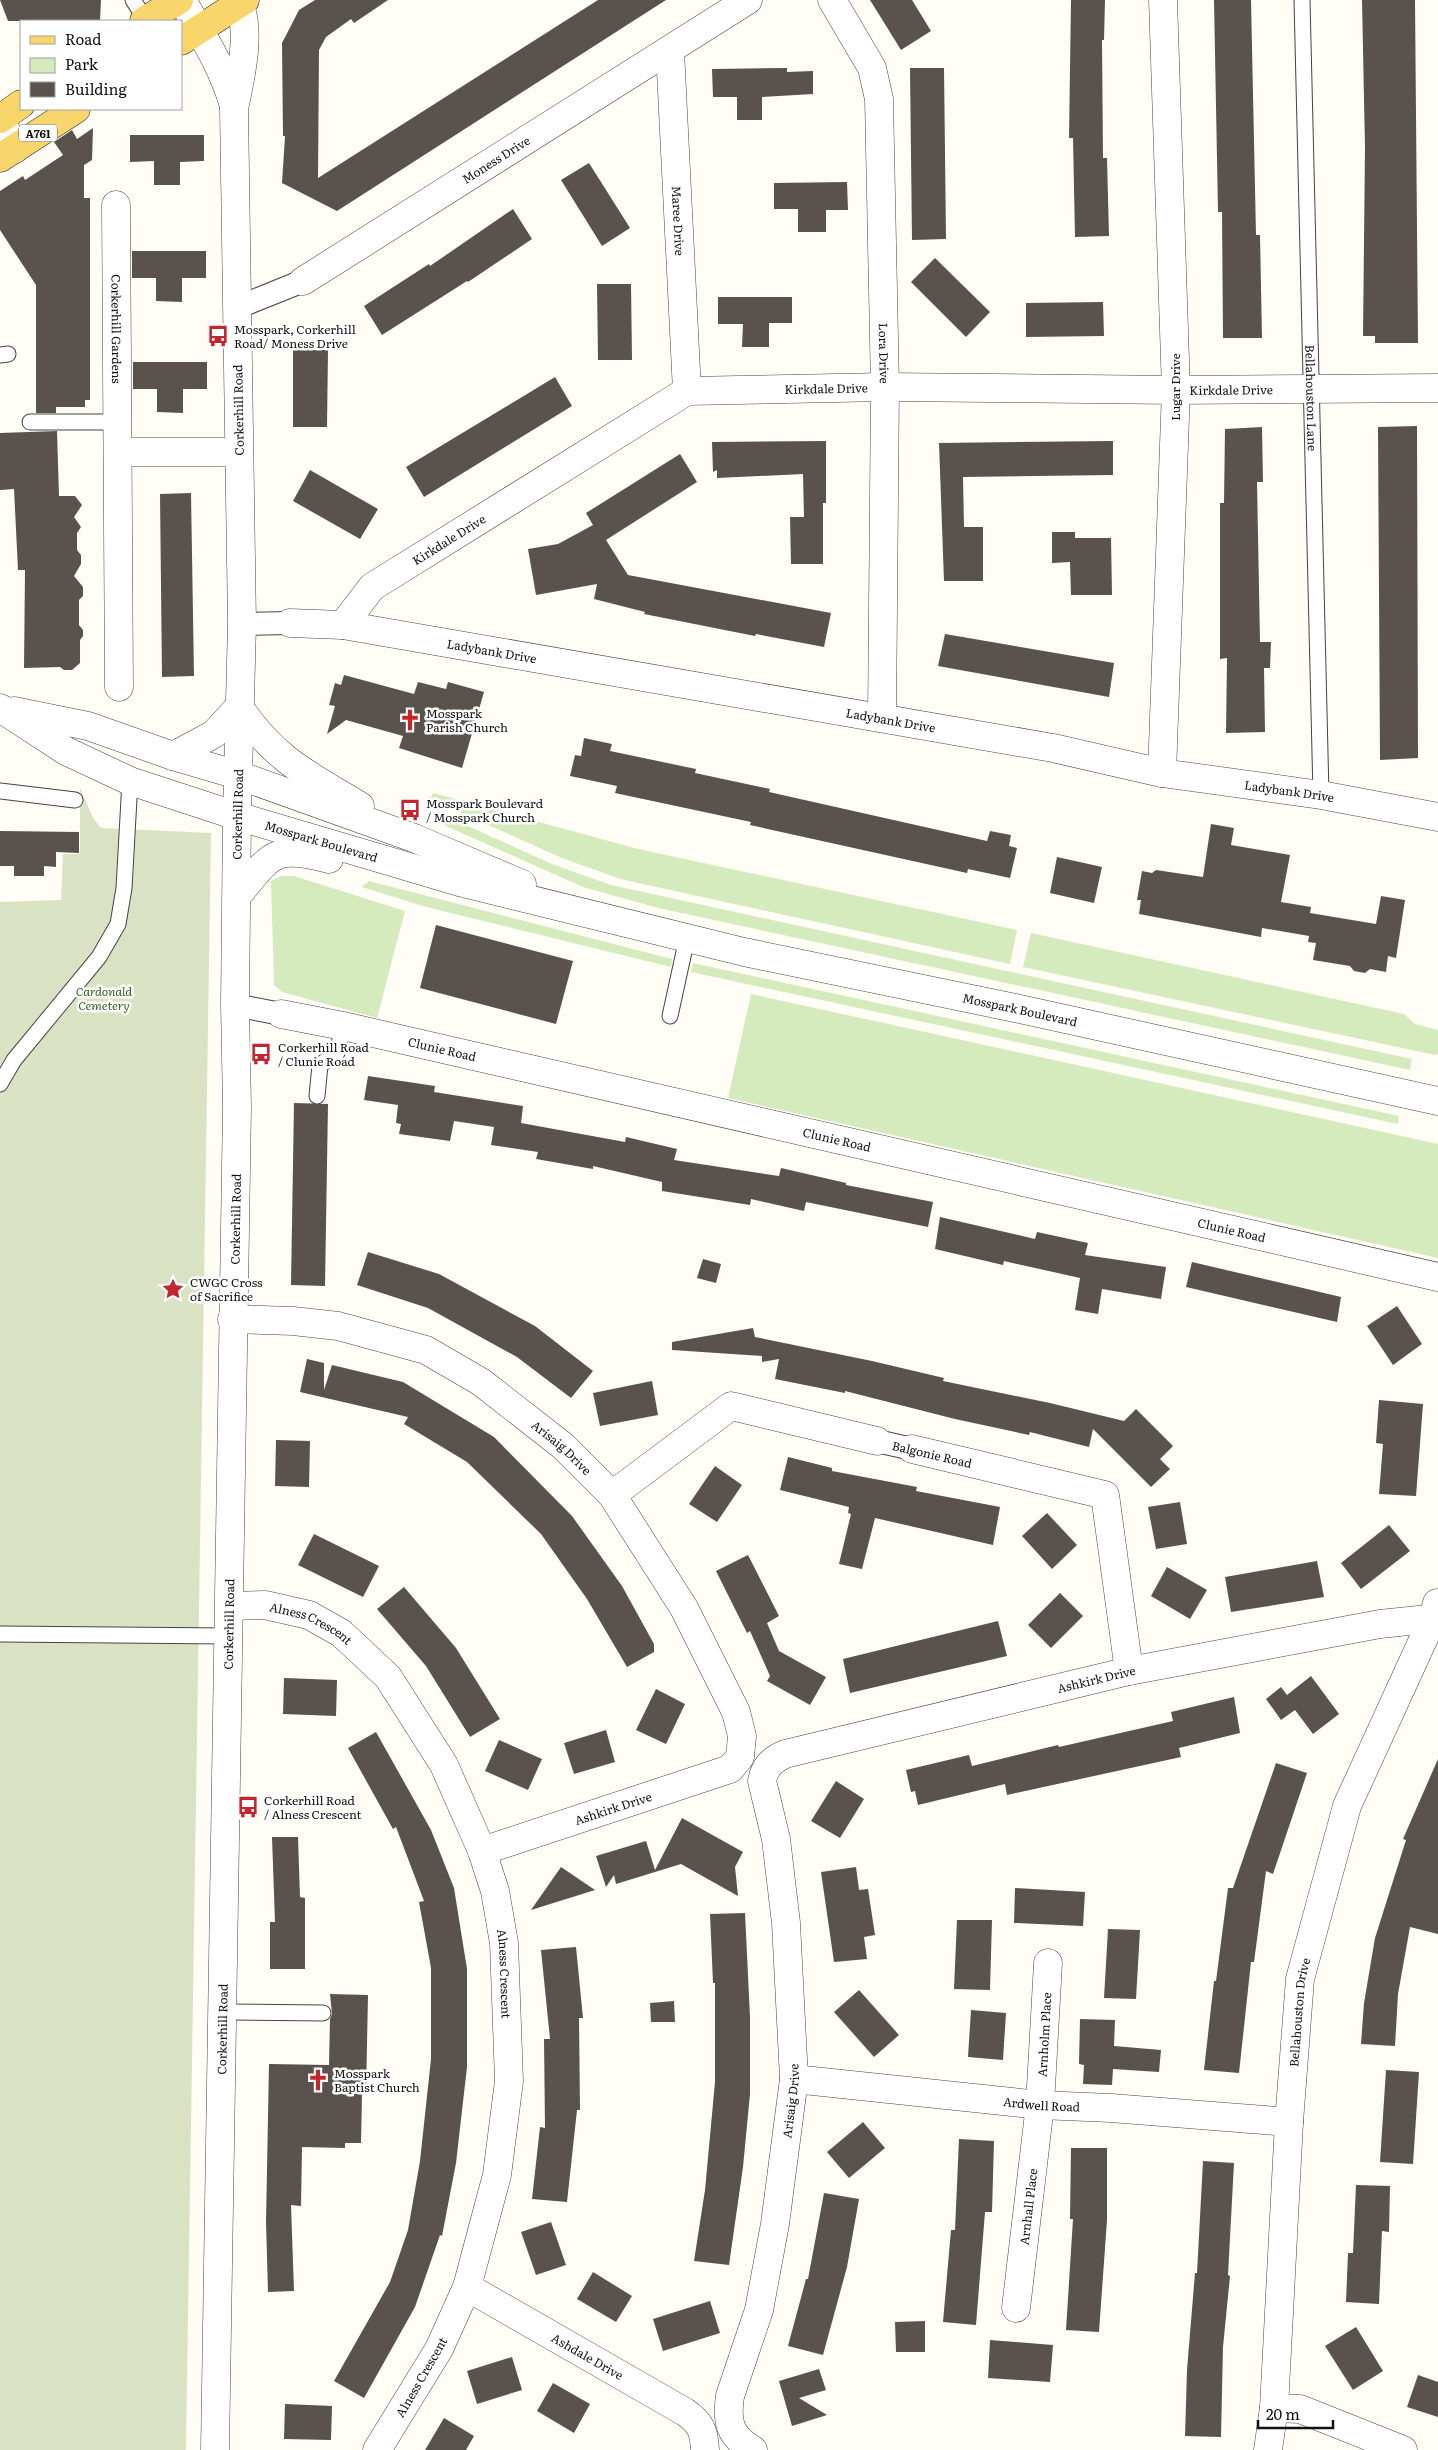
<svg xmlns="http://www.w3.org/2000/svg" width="1438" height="2450" viewBox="0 0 1438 2450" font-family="Literata,serif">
  <rect width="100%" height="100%" fill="#fffdf5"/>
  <g fill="#d5ebbd">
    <polygon points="433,793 638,849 1017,930 1010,964 620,879 562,858 430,799"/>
    <polygon points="439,813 552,864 611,885 1412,1059 1410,1070 658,908 583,887 435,821"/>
    <polygon points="281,876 294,876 405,911 377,1018 282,992 274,985 271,881"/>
    <polygon points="369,881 672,959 671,967 426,907 362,887"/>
    <polygon points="1031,933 1404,1014 1415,1024 1438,1030 1438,1054 1435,1055 1023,967"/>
    <polygon points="693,963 1399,1116 1398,1124 691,972"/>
    <polygon points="751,994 1438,1144 1438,1258 728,1098"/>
  </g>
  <polygon fill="#d9e3c4" points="80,788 93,818 101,828 211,833 186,2450 0,2450 0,902 61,900 63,854 80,854"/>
  <g fill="#5a524d">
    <polygon points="0,0 101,0 100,21 8,21"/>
    <polygon points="315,0 388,0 354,23 351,19 326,37 319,50 318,178 598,0 666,0 337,211 282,183 285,136 283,136 282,43 299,10"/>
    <polygon points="870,0 912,0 931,31 901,50"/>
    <polygon points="1071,0 1105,0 1104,40 1102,40 1103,158 1107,158 1109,236 1075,237 1073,138 1069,138"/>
    <polygon points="1214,0 1251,0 1256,235 1260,235 1262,338 1223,338 1222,212 1218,212"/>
    <polygon points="1362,0 1415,0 1418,343 1375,343 1375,336 1363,336 1365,148"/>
    <polygon points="787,68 787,72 813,71 813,94 762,97 762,120 737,120 737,97 713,97 712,69"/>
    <polygon points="910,68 944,68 946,239 912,240"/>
    <polygon points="93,128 92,160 84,165 84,198 90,198 90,400 85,400 85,407 56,407 56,413 36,413 36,285 0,230 0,191 23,176 25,180 63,155 54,142 72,130 77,139"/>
    <polygon points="130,135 204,135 204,161 180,162 180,185 154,185 154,161 130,162"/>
    <polygon points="589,163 630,228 602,246 561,180"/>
    <polygon points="847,182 848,210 826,210 826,232 798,232 798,209 774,209 774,183"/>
    <polygon points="513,209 532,239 468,282 467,281 382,335 364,306 429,264 430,266"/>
    <polygon points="132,251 206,251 206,278 182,278 182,302 156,301 156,278 132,278"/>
    <polygon points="935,258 990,312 966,337 911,282"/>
    <polygon points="597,284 631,284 632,360 598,360"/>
    <polygon points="718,297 792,297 792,323 769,323 769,347 742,347 743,324 718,324"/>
    <polygon points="1103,302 1104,336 1026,337 1026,303"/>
    <polygon points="293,350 328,350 327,427 293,427"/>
    <polygon points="133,362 207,362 207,389 183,389 183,413 157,412 157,389 133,389"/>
    <polygon points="555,377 572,406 424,497 406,467"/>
    <polygon points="1417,426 1418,758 1380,760 1378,427"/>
    <polygon points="1262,427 1263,482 1257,482 1260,642 1271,642 1270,668 1264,668 1265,732 1226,733 1227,658 1220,659 1220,503 1224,503 1225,429"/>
    <polygon points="57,431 59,496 75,496 82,505 74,517 81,527 77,533 77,550 81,555 81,564 74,576 83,587 83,596 79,600 79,625 83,630 83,636 80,640 80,663 72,670 64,670 60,667 24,668 25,570 18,570 14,489 0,490 0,433"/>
    <polygon points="826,441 826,503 823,503 823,564 791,564 790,517 804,517 803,474 717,478 717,470 713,472 712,442"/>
    <polygon points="1113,441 1113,475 963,477 964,527 983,527 983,581 944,581 939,443"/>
    <polygon points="680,454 697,482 606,540 628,575 831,613 824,647 756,634 755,636 644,614 645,612 594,599 597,584 536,595 528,549 558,544 593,525 586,513"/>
    <polygon points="310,470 378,509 360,539 293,501"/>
    <polygon points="191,493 194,676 162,677 160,494"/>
    <polygon points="1052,532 1075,532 1075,538 1111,538 1112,595 1071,595 1070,562 1052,563"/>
    <polygon points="945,634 1114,663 1109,697 938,666"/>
    <polygon points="344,675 414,694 418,682 446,689 448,682 484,692 462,768 399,748 403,736 346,720 327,734 335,706 329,705 335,683 341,685"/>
    <polygon points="584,738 612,744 610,751 696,769 695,773 770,789 769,792 987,841 990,831 1011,835 1009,846 1017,848 1010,878 968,869 967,873 750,825 751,822 615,793 617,786 570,776 575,755 581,756"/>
    <polygon points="1211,824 1234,828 1231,845 1290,855 1281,902 1311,907 1310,913 1376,924 1381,896 1405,900 1396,958 1388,956 1386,972 1370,969 1365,973 1354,971 1350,966 1313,960 1316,943 1308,942 1309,936 1262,928 1261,937 1139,914 1141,900 1137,900 1142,871 1152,873 1156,870 1203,877"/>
    <polygon points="0,831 79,832 79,853 56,852 56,867 44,866 44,876 14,876 14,866 0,866"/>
    <polygon points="1057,857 1102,867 1094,903 1050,893"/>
    <polygon points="436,925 573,961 556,1024 420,988"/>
    <polygon points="368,1076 435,1086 434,1092 523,1106 521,1123 625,1142 626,1137 677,1149 674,1160 779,1176 781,1168 846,1183 846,1185 933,1202 928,1227 806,1202 804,1211 751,1199 750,1205 662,1191 662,1182 593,1166 593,1169 536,1159 538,1152 491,1145 494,1127 454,1121 450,1141 399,1134 401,1124 396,1123 398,1105 364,1100"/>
    <polygon points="294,1103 328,1104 325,1286 291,1285"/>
    <polygon points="940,1217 1035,1239 1037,1232 1088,1243 1085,1255 1166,1267 1161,1299 1102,1289 1098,1314 1075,1310 1080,1278 1004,1261 1003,1265 935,1249"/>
    <polygon points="368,1252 439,1274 535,1326 593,1371 571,1398 517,1357 428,1308 357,1285"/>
    <polygon points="703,1259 721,1264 716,1283 697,1278"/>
    <polygon points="1192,1262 1341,1297 1337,1322 1186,1287"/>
    <polygon points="1397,1306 1422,1344 1393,1365 1367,1326"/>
    <polygon points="753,1328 755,1337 872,1361 944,1378 943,1381 1050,1403 1124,1421 1136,1409 1173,1446 1160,1459 1170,1469 1151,1487 1093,1429 1089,1447 1030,1432 1029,1435 955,1419 845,1391 845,1393 775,1379 779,1359 762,1362 762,1356 672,1350 672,1342"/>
    <polygon points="307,1359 324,1363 324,1390 332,1365 403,1382 494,1437 572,1516 622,1586 654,1644 654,1652 627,1667 587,1599 541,1534 467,1462 404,1424 408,1417 300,1392"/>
    <polygon points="652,1381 658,1415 600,1426 593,1393"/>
    <polygon points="1379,1400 1423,1404 1416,1496 1379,1494 1383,1444 1376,1443"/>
    <polygon points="276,1440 310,1441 309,1487 275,1486"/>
    <polygon points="788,1457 832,1468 832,1471 917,1487 916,1491 1000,1507 993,1545 875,1518 862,1569 839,1564 851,1514 848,1513 849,1507 780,1490"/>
    <polygon points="715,1466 742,1485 717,1522 689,1504"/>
    <polygon points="1180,1502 1187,1544 1156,1549 1148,1507"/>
    <polygon points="1047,1513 1077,1545 1052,1569 1022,1536"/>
    <polygon points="1389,1525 1410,1551 1361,1589 1341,1563"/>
    <polygon points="314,1534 379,1566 363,1597 298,1565"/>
    <polygon points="748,1555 779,1616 767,1623 779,1651 826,1677 810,1705 767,1681 770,1676 750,1631 747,1633 716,1571"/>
    <polygon points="1317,1561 1324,1597 1231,1612 1225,1577"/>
    <polygon points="1167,1567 1207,1590 1190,1619 1151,1596"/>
    <polygon points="404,1587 456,1648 500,1719 470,1737 426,1666 377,1609"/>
    <polygon points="1060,1593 1083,1616 1051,1648 1028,1625"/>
    <polygon points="998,1621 1007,1656 850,1693 843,1659"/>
    <polygon points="1311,1676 1339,1714 1313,1734 1295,1710 1281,1720 1266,1699 1281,1687 1287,1695"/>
    <polygon points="284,1678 337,1680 336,1716 283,1714"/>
    <polygon points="656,1689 685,1704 666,1744 636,1730"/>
    <polygon points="1234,1697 1240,1733 1179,1748 1181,1757 1007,1795 1005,1784 918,1805 915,1791 911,1792 906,1770 969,1755 972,1766 1058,1745 1059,1747 1173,1721 1171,1712"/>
    <polygon points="606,1730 615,1762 574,1774 564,1743"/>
    <polygon points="376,1732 431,1830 454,1888 467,1969 467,2067 456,2163 442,2236 440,2235 415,2307 364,2398 334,2381 390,2282 408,2230 420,2161 431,2059 431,1968 419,1902 424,1901 396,1827 393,1829 348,1748"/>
    <polygon points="499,1740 542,1759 528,1790 485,1771"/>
    <polygon points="1438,1759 1438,1934 1410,1927 1398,1994 1395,2046 1361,2044 1364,2003 1375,1938 1406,1840 1403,1839"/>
    <polygon points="1276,1763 1307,1773 1273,1874 1266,1871 1254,1962 1251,1962 1239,2073 1204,2070 1214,1981 1216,1981 1228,1888 1233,1888"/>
    <polygon points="836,1781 864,1799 840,1838 811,1821"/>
    <polygon points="682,1818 743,1852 735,1867 738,1896 681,1864 616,1884 614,1875 606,1887 596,1856 646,1841 655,1870"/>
    <polygon points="272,1837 298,1837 300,1897 305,1898 305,1969 270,1969 270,1922 275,1922"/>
    <polygon points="561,1867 595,1890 531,1910"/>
    <polygon points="856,1867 859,1890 868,1889 875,1935 864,1937 867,1959 834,1962 821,1872"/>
    <polygon points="1015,1888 1085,1892 1083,1926 1014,1923"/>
    <polygon points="745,1913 750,2017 750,2094 743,2167 729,2265 694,2261 705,2190 715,2082 715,1983 713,1983 710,1914"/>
    <polygon points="957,1920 992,1920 990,1990 954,1989"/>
    <polygon points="1108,1929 1140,1930 1136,1999 1104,1998"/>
    <polygon points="576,1947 583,2018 579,2018 580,2110 577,2110 567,2202 532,2199 540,2127 545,2128 544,2039 550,2039 541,1950"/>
    <polygon points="859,1990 899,2035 874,2057 834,2012"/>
    <polygon points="330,1994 368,1995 366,2094 362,2094 361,2143 345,2143 345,2148 302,2147 301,2206 291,2205 294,2291 268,2292 266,2222 269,2064 329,2065 330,2019 332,2014"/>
    <polygon points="674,2001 675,2022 651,2022 650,2003"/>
    <polygon points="971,2010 1006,2013 1003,2060 968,2057"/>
    <polygon points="1080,2019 1115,2020 1114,2046 1161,2050 1159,2072 1113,2069 1112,2085 1083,2084 1084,2065 1079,2064"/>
    <polygon points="1386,2070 1419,2072 1413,2164 1380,2162"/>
    <polygon points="863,2122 885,2148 849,2178 827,2152"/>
    <polygon points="959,2139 994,2141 992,2212 985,2212 976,2325 943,2322 951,2230 955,2230"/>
    <polygon points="1071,2148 1107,2148 1107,2220 1099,2332 1066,2330 1073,2219 1070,2219"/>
    <polygon points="1203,2161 1234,2163 1228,2275 1230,2276 1223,2347 1221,2437 1185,2436 1187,2370 1195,2273 1197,2273"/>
    <polygon points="1356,2185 1390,2186 1389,2232 1382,2231 1379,2304 1346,2302 1348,2253 1353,2253"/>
    <polygon points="824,2193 859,2199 847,2267 823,2355 788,2346 806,2279 808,2279"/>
    <polygon points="551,2222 566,2265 536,2275 521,2232"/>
    <polygon points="593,2272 632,2296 616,2322 577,2299"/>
    <polygon points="710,2301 720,2333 663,2351 653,2319"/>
    <polygon points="925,2321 925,2352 896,2352 895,2322"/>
    <polygon points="1356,2327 1383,2371 1353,2390 1325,2346"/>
    <polygon points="990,2340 1053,2345 1050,2382 988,2378"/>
    <polygon points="512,2357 522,2390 477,2404 467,2371"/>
    <polygon points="819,2369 826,2390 799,2398 827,2415 792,2426 779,2381"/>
    <polygon points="1418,2375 1438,2382 1438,2417 1407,2407"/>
    <polygon points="553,2383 590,2404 574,2433 537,2411"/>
    <polygon points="285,2404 332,2406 331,2440 284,2439"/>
    <polygon points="444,2418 474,2436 466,2450 425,2450"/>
  </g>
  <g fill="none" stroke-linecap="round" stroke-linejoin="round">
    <g stroke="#444" stroke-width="17">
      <g id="service">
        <polyline points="133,0 146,20"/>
        <path id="s1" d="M1302 0 1321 795"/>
        <polyline points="0,355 8,354"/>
        <polyline points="30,422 119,422"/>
        <polyline points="0,791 75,800"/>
        <polyline points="670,1016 687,938"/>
        <polyline points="0,1084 14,1060 99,957 118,924 124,888 130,781"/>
        <polyline points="317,1096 320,1065 337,1053 343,1026"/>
        <polyline points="0,1634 229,1636"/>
        <polyline points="223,2012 323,2013"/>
      </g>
    </g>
    <g stroke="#444" stroke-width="24">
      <g id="pedestrian">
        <polyline points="236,308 303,281"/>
        <polyline points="242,624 290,623"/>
        <polyline points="235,1005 281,1014"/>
        <polyline points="877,1441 912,1449"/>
      </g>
    </g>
    <g stroke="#444" stroke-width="29">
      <g id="minor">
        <path id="s2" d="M832 0 872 68 879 99 885 387 882 718"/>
        <path id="s3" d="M670 51 687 391"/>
        <polyline points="0,118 15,149"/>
        <path id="s4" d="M116 205 119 687"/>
        <path id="s5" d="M303 281 748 0"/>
        <polyline points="119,452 239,452"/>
        <path id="s6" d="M290 623 343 625 372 587 687 391 885 387 1176 390 1438 388"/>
        <path id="s7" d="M343 625 1053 748 1162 773 1321 795 1438 817"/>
        <polyline points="1162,773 1176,390 1163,0"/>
        <path id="s8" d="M281 1014 343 1026 1438 1277"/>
        <path id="s9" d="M232 1319 293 1321 338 1326 426 1350 481 1382 563 1446 612 1495 684 1608 736 1712 742 1736 740 1757 730 1769 482 1851"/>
        <polyline points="912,1449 1105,1495 1129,1671"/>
        <polyline points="612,1495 731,1406 877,1441"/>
        <path id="s10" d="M230 1606 265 1605 309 1615 341 1633 388 1677 444 1765 482 1851 495 1891 504 1943 509 2081 497 2175 467 2287 439 2349 377 2450"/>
        <path id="s11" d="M794 2079 1040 2105 1111 2108 1289 2122"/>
        <path id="s12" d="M467 2287 685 2412C701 2423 704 2431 705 2450"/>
        <path id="s13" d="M1016 2308 1040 2105 1048 1963"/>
        <polyline points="1274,2408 1300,2409 1403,2450"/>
        <path id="s14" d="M753 2450C730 2436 726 2423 730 2396L759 2310 775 2224 794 2079 786 1923 776 1839 762 1781C765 1766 772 1760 785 1754L1129 1671 1380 1624 1438 1618"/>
        <path id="s15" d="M1268 2450 1274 2408 1289 2122 1300 1979 1347 1806 1433 1618 1437 1603"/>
      </g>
    </g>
    <g stroke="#444" stroke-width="29">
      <g id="tertiary">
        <path d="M182 0C202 35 223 67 234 106"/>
        <path d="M239 707C275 760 307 774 360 806"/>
        <path id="s16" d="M0 708 66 751 130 781 237 816 463 883 744 952 1015 1008 1438 1101"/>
        <polyline points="14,711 88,726 173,756 238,775 414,838 522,884"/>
        <polyline points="173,756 214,734 239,707"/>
        <path d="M237 896C271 855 273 844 329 859"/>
        <path id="s17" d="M215 2450 237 1107 235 1005 237 816 242 624 234 109C240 80 253 27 237 0"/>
      </g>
    </g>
    <g stroke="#222" stroke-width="29">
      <g id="primary">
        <polyline points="144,21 179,0"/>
        <polyline points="181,41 245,0"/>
        <polyline points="0,119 21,104"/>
        <polyline points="0,158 76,109"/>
      </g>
    </g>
    <use href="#service" stroke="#fff" stroke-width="15"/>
    <use href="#pedestrian" stroke="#fff" stroke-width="22"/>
    <use href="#minor" stroke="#fff" stroke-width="28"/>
    <use href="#tertiary" stroke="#fff" stroke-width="28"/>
    <use href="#primary" stroke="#f9d66b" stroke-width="28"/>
  </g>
  <defs>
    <g id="bus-bare" transform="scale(1.725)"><path d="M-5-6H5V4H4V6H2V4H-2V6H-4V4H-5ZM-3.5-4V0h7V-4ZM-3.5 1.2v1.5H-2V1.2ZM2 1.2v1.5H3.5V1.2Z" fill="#c4262e" stroke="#fff" stroke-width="2.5" paint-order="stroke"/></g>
    <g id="church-bare" transform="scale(1.725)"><path d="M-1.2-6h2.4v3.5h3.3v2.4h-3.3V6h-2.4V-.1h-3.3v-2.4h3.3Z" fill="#c4262e" stroke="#fff" stroke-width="2.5" paint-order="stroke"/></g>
    <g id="sight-bare" transform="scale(1.725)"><path d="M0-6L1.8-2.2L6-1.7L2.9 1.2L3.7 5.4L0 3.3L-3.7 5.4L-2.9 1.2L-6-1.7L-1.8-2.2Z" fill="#c4262e" stroke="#fff" stroke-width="2.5" paint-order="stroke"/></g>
  </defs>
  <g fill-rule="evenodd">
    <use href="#bus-bare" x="218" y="336"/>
    <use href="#church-bare" x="410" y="720"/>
    <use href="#bus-bare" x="410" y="810"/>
    <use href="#bus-bare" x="261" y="1054"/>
    <use href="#sight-bare" x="173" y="1289"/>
    <use href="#bus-bare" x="248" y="1807"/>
    <use href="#church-bare" x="318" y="2080"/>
  </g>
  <g text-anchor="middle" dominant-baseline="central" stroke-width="5" stroke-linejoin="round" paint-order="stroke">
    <rect fill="#fff" stroke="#585858" stroke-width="1" x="19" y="124.5" width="38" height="17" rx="4"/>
    <g font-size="11" font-weight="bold" fill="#111">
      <text x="38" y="133">A761</text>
    </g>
    <g font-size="12" fill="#111" stroke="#fff">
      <text stroke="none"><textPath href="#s5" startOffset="228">Moness Drive</textPath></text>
      <text stroke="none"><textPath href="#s3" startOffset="170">Maree Drive</textPath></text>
      <text stroke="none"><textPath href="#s4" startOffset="124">Corkerhill Gardens</textPath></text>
      <text stroke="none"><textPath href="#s2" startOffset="365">Lora Drive</textPath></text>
      <text transform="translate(1175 387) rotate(-90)">Lugar Drive</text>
      <text stroke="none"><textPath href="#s6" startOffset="611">Kirkdale Drive</textPath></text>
      <text stroke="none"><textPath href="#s6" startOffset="1016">Kirkdale Drive</textPath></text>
      <text stroke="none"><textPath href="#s1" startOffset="398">Bellahouston Lane</textPath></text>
      <text transform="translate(238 410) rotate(-91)">Corkerhill Road</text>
      <text stroke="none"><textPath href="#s6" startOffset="191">Kirkdale Drive</textPath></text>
      <text stroke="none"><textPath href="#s7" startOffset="151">Ladybank Drive</textPath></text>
      <text stroke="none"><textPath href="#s7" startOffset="556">Ladybank Drive</textPath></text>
      <text stroke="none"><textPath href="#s7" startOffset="961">Ladybank Drive</textPath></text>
      <text stroke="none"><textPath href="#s17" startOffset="1636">Corkerhill Road</textPath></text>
      <text stroke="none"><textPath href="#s16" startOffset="350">Mosspark Boulevard</textPath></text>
      <text stroke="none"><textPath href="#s16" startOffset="1069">Mosspark Boulevard</textPath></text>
      <text stroke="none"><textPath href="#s8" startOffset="165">Clunie Road</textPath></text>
      <text stroke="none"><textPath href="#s8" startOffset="570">Clunie Road</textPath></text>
      <text stroke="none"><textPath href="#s17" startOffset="1231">Corkerhill Road</textPath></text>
      <text stroke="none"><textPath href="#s8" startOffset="975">Clunie Road</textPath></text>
      <text stroke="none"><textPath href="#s9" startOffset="365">Arisaig Drive</textPath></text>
      <text transform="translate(932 1454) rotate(13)">Balgonie Road</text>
      <text stroke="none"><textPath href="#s17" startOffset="826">Corkerhill Road</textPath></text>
      <text stroke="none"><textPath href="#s10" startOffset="85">Alness Crescent</textPath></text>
      <text stroke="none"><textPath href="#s14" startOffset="1046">Ashkirk Drive</textPath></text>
      <text transform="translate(613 1808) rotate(-18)">Ashkirk Drive</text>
      <text stroke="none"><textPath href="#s10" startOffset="505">Alness Crescent</textPath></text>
      <text stroke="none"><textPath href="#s15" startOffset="439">Bellahouston Drive</textPath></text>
      <text stroke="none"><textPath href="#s17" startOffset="421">Corkerhill Road</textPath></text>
      <text stroke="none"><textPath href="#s13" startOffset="275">Arnholm Place</textPath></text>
      <text stroke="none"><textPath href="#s14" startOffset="366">Arisaig Drive</textPath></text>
      <text stroke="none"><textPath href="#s11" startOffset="249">Ardwell Road</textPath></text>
      <text stroke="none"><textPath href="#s13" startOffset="102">Arnhall Place</textPath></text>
      <text stroke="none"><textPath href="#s12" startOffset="139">Ashdale Drive</textPath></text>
      <text transform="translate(421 2377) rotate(-60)">Alness Crescent</text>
    </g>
    <g font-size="12" fill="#111" stroke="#fff" text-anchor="start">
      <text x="234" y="329">Mosspark, Corkerhill<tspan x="234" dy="14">Road/ Moness Drive</tspan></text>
      <text x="426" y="713">Mosspark<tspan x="426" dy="14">Parish Church</tspan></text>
      <text x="426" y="803">Mosspark Boulevard<tspan x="426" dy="14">/ Mosspark Church</tspan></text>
      <text x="278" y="1047">Corkerhill Road<tspan x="278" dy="14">/ Clunie Road</tspan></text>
      <text x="190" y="1282">CWGC Cross<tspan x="190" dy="14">of Sacrifice</tspan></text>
      <text x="264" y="1800">Corkerhill Road<tspan x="264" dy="14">/ Alness Crescent</tspan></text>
      <text x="334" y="2073">Mosspark<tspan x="334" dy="14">Baptist Church</tspan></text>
    </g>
    <g font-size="12" font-style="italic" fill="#2f6b1f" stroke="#fff">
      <text x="104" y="991">Cardonald<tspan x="104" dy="14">Cemetery</tspan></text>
    </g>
  </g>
  <rect x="20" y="20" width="162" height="90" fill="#ffffff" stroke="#a0a0a0"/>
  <rect x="30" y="36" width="25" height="8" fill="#f9d66b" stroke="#a0a0a0"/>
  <text x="65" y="45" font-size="15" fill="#111111">Road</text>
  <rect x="30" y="58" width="25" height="15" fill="#d5ebbd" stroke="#a0a0a0"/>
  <text x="65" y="70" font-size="15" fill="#111111">Park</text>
  <rect x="30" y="82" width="25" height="15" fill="#5a524d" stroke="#a0a0a0"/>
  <text x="65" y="95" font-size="15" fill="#111111">Building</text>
  <path d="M1258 2420v8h75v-8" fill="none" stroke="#111111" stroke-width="2.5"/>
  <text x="1266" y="2420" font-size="15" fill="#111111" stroke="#ffffff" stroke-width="4" paint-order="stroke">20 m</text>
</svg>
